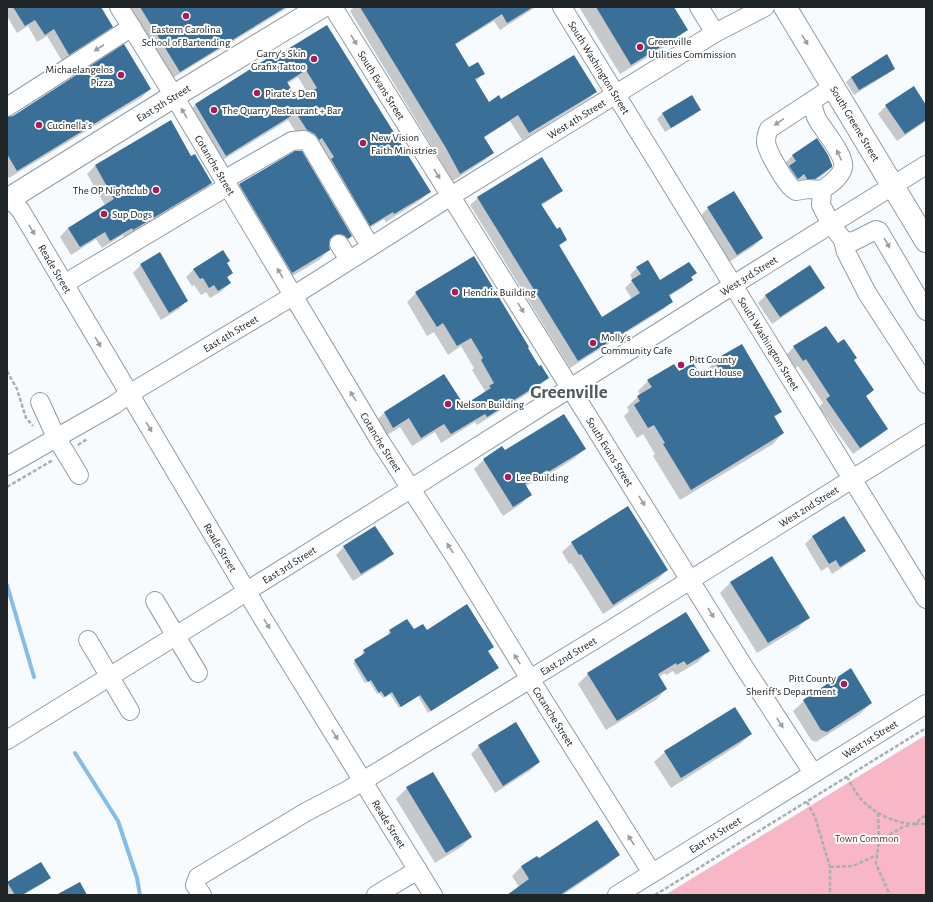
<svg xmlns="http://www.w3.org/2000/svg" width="933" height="902" viewBox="0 0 933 902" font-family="'Alegreya Sans',sans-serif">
  <rect width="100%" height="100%" fill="#f8fbfd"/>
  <polygon fill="#f8b7c7" points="926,735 926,895 665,895"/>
  <g fill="#0003" fill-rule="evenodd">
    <polygon points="7,7 100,7 112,26 105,34 62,61 47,36 37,42 28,26 17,33 7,16"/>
    <polygon points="127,7 289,7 171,79"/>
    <polygon points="354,7 536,7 500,30 494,21 455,45 469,68 483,73 476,81 488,103 501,101 595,92 588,99 522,140 510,121 483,138 492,153 485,160 453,181 350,11"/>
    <polygon points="579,7 672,7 686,30 676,40 620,74"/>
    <path d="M327 27 430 191 422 199 386 222 384 219 362 233 288 120 218 163 187 113 195 105 271 57 273 60ZM298 77 309 95 298 101 287 84Z"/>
    <polygon points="894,68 889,73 854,95 846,82 851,77"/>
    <polygon points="150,89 142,97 9,178 7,175 7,118"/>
    <polygon points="691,96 699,110 694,115 665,132 657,119 662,114"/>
    <polygon points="886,106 926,107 926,121 897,141 878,114"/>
    <polygon points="170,122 191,157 211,183 203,191 125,238 123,235 102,248 96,239 71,255 60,237 68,228 105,205 87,174 95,166"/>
    <polygon points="817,139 830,168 822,176 806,186 799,186 785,163 792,156"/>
    <polygon points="295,152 351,236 340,247 328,243 329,250 319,260 281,283 229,195 239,185"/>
    <polygon points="542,158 561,190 554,197 541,206 556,231 566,240 558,247 602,318 632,299 625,288 633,280 630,275 637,268 659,281 695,273 691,278 691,280 684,287 669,296 672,301 664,309 570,368 470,205 478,198"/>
    <polygon points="708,208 762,238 754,246 729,262 700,216"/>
    <polygon points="226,263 232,273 227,278 230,283 222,291 210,298 206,292 201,295 194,285 192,286 186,277 194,269"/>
    <polygon points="141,265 186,301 179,309 161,320 133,273"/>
    <polygon points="823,288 816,295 772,324 758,303 766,295"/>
    <polygon points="416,293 527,348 539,368 548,378 538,387 477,425 475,422 441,443 435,432 412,446 400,427 384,437 375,422 384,413 444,375 463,406 480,396 485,391 472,370 474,368 461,346 448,355 434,332 427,336 407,302"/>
    <polygon points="837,345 853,361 873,390 865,397 887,429 879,436 853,454 819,407 823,403 798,366 795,368 787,354 794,347"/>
    <polygon points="715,361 781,411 774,418 783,433 773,444 680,500 653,456 655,454 643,434 637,438 624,416 629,411 627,407 640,395 638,391 648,381 678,373 701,379 707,375 705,372"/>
    <polygon points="584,449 575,458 538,481 537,479 526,486 531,494 521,504 503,516 474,469 484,460 504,452"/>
    <polygon points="812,537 864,551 857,558 832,574 828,567 821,571 805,544"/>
    <polygon points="572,543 667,570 657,580 603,614 571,563 569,564 562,552"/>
    <polygon points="344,547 392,553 385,561 353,581 336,555"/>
    <polygon points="731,582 808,617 798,628 757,653 720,593"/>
    <polygon points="390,631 426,631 487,651 498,668 428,713 418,696 399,708 390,694 383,698 379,693 377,694 369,681 365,683 353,663 363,656 362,653 364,651 389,635 388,633"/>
    <polygon points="708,651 698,662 676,675 673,671 666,675 665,673 659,677 666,689 656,700 606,730 578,684 588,674"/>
    <polygon points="851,670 871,703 860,714 816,742 811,740 793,711 804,701"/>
    <polygon points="751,734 740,744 671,788 654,762 665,752"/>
    <polygon points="479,746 539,762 531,770 495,793 471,754"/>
    <polygon points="407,788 471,837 461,847 435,863 396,799"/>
    <polygon points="618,855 609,864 563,895 508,895 519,887 512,876 521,867 537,857 539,860"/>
    <polygon points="41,863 49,878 44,883 23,895 7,895 7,883"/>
  </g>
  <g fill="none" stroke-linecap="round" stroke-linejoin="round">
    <g stroke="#85bde8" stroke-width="4">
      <polyline points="7,585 34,677"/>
      <polyline points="75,753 118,821 137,878 140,895"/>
    </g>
  </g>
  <g fill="#3a7097" fill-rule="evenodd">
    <polygon points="13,7 101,7 113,27 69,55 54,29 45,35 35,20 25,26"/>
    <polygon points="140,7 286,7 180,72"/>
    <polygon points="360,7 533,7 507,23 502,14 455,44 469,67 478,62 485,74 475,79 489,102 499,95 501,99 574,55 597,92 529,133 518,115 484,137 494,153 460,174 446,148"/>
    <polygon points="596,7 674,7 688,30 631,65"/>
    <path d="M327 25 431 192 394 214 393 212 370 226 331 159 334 157 322 138 319 140 315 134 307 130 296 113 226 156 195 104 271 56 273 58ZM306 70 317 88 298 100 287 82Z"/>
    <polygon points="124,44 151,89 17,171 7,154 7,117 13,116"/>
    <polygon points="887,54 895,69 859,90 851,77"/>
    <polygon points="914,86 926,105 926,120 905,134 885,105"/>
    <polygon points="692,95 701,110 671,128 662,113"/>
    <polygon points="171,120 191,156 195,154 212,183 133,230 132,228 110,241 105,232 80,247 68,228 114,199 95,165"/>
    <polygon points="817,138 828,155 832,165 832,167 815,179 807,179 804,174 798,179 789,166 796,161 792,155"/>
    <polygon points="295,151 302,151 352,236 348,239 344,235 339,234 334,235 330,239 329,245 330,250 292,273 239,184"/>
    <polygon points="542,157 563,191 541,204 557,229 560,227 567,240 559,245 602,317 640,293 631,280 641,274 636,267 648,260 660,280 689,262 697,273 691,277 693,280 669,295 673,302 578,361 477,197"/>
    <polygon points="734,191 763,238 737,255 707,207"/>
    <polygon points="223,250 230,261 227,263 233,273 227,277 231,283 218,291 214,285 209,288 203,278 200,279 193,269"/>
    <polygon points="160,252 188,301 169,313 140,264"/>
    <polygon points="474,256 529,347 528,348 539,366 541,365 549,378 487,417 485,414 451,434 444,424 421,438 409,418 393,428 384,412 444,374 464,405 491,388 489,386 494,383 481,360 483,358 471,338 457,346 443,323 437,327 415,292"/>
    <polygon points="810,265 825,288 780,317 765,295"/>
    <polygon points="826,326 838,343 844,339 857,358 854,360 874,390 866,396 888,429 860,448 826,399 830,396 806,359 803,361 793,346"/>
    <polygon points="742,344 782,412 774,416 784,433 691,490 663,444 665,443 654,425 648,428 634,405 640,401 637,396 652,387 647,380 674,364 679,371 693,363 702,377 718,367 714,360"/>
    <polygon points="564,414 586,449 548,472 547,470 525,484 532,495 513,507 483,459 502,446 505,450"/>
    <polygon points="628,506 668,570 613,605 581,554 579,555 571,542"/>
    <polygon points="844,516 866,551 840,567 836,560 829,564 812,536"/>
    <polygon points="375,526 394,554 361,574 343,546"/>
    <polygon points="772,556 810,618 768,643 730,582"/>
    <polygon points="467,604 494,647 488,651 499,668 431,711 420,695 401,707 392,692 385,697 381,691 379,693 371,680 368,682 354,660 365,653 363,650 391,633 389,630 407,619 414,629 423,624 427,630"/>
    <polygon points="686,612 710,651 687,665 684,661 677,665 676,663 658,674 667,689 617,721 587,673"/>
    <polygon points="851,668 872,703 827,732 821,730 803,700"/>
    <polygon points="735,707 752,734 681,778 664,751"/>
    <polygon points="516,722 540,762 503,786 478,745"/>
    <polygon points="433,772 472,837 446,853 406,787"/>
    <polygon points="597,820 620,855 560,895 507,895 529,879 521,866 537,856 539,858"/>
    <polygon points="41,862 51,878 22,895 15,895 7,882"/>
    <polygon points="80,882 87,895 56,895"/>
  </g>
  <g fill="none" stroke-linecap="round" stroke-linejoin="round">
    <g stroke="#909ca5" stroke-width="20">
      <g id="minor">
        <path id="s1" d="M119 7 174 96 380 441 459 563 530 679 652 873"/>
        <path id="s2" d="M333 7 744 667 813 773"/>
        <path id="s3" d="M562 7 926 599"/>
        <polyline points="699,7 715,33"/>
        <path d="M812 101C813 107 814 113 817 119 823 130 846 156 843 168 840 178 830 184 822 190L821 205 831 224 843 240 846 252 867 293 926 384"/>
        <polyline points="7,107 132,27"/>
        <polyline points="224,180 292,141 304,140 309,143 370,246"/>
        <path d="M822 190 808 189 796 191 793 189C785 182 767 152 766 142 766 137 767 133 769 129L833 87"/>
        <path id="s4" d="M10 198 21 211 263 619 433 895"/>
        <polyline points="843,240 852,242 876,230 879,231 926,311"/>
        <polyline points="339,244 349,260"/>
        <polyline points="64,284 228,186"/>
        <polyline points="40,402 56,437 79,475"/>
        <path id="s5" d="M7 466 114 405 129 394 293 296 451 196 715 33 765 7"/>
        <polyline points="155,601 198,673"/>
        <polyline points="88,640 130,711"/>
        <path id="s6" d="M7 740 232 601 247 591 412 488 746 277 926 165"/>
        <path id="s7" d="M202 895 195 885 198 877 306 812 348 790 599 637 926 433"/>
        <polyline points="376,895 418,870"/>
        <path id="s8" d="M617 895 926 704"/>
      </g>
    </g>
    <g stroke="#909ca5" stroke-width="24">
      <g id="major">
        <path id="s9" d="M785 7 926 241"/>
        <path id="s10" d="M7 200 174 96 321 7"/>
      </g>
    </g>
    <g stroke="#abaeb1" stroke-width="2.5" stroke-dasharray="4 2" stroke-linecap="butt">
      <polyline points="7,371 17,389 26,418 33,426"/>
      <polyline points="78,445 87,439"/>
      <polyline points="7,487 53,460"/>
      <path d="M847 777C851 784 856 794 862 800 875 814 895 823 914 824L926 815"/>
      <polyline points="807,802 815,817 830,867 830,895"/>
      <polyline points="878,813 879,841 876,864 890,895"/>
      <polyline points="915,824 926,824"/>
      <polyline points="879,841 903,827 910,825"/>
      <polyline points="830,867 853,866 877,855"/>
      <polyline points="655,895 926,728"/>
    </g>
    <use href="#minor" stroke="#fff" stroke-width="18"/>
    <use href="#major" stroke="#fff" stroke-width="22"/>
  </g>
  <defs><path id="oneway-solid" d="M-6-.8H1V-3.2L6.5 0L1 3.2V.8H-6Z"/></defs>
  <g fill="#9b9d9e">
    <use href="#oneway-solid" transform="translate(354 40) rotate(58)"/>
    <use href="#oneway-solid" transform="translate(805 40) rotate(59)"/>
    <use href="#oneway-solid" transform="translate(99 48) rotate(147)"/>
    <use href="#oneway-solid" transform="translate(184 113) rotate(-121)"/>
    <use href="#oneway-solid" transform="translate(779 122) rotate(146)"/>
    <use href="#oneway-solid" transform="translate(839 155) rotate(-115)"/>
    <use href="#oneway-solid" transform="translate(437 174) rotate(58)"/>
    <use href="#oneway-solid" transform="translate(32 230) rotate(59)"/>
    <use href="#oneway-solid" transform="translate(887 243) rotate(60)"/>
    <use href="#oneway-solid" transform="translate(280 273) rotate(-121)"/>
    <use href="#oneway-solid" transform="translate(521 308) rotate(58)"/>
    <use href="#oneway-solid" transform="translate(98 342) rotate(60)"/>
    <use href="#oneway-solid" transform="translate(353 396) rotate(-122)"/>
    <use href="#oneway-solid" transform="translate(149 427) rotate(59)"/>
    <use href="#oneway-solid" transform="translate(642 501) rotate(58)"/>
    <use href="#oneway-solid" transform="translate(450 548) rotate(-123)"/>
    <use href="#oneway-solid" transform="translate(711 613) rotate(58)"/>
    <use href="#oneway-solid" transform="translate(267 624) rotate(58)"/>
    <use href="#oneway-solid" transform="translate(517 659) rotate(-122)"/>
    <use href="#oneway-solid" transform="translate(780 723) rotate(57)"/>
    <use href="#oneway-solid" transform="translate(335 735) rotate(58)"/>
    <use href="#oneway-solid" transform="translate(631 840) rotate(-122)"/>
  </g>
  <g fill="#ab1c57" stroke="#fff" stroke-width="1.5">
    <circle cx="186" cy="16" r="4"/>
    <circle cx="640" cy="47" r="4"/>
    <circle cx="314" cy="59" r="4"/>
    <circle cx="121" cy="75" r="4"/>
    <circle cx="257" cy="93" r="4"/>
    <circle cx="214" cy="110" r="4"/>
    <circle cx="39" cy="125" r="4"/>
    <circle cx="363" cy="143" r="4"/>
    <circle cx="156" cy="190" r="4"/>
    <circle cx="104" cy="214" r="4"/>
    <circle cx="455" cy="292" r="4"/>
    <circle cx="593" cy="343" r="4"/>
    <circle cx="681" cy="365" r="4"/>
    <circle cx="448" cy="404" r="4"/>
    <circle cx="508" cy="477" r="4"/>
    <circle cx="844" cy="684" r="4"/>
  </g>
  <g text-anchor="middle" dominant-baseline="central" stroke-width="4" stroke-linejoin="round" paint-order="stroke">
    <g font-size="11" fill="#202528" stroke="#fff" text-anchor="start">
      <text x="186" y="29" text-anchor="middle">Eastern Carolina<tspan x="186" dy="13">School of Bartending</tspan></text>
      <text x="648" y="41">Greenville<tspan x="648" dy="13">Utilities Commission</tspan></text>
      <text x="306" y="53" text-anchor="end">Garry's Skin<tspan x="306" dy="13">Grafix Tattoo</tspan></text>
      <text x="113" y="69" text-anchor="end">Michaelangelos<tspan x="113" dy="13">Pizza</tspan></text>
      <text x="265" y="93">Pirate's Den</text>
      <text x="222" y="110">The Quarry Restaurant + Bar</text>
      <text x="47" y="125">Cucinella's</text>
      <text x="371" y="137">New Vision<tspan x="371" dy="13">Faith Ministries</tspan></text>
      <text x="148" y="190" text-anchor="end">The OP Nightclub</text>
      <text x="112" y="214">Sup Dogs</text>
      <text x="463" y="292">Hendrix Building</text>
      <text x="601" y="337">Molly's<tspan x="601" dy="13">Community Cafe</tspan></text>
      <text x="689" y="359">Pitt County<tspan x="689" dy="13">Court House</tspan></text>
      <text x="456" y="404">Nelson Building</text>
      <text x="516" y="477">Lee Building</text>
      <text x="836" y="678" text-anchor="end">Pitt County<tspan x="836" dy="13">Sheriff's Department</tspan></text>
    </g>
    <g font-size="11" fill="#202528" stroke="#fff">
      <text stroke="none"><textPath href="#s3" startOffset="71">South Washington Street</textPath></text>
      <text stroke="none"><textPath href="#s2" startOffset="92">South Evans Street</textPath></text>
      <text stroke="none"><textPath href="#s10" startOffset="184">East 5th Street</textPath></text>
      <text stroke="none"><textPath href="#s5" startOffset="667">West 4th Street</textPath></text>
      <text stroke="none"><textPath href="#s9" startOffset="136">South Greene Street</textPath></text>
      <text stroke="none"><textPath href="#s1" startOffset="185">Cotanche Street</textPath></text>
      <text stroke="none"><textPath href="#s4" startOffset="84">Reade Street</textPath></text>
      <text stroke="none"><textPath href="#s6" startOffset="875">West 3rd Street</textPath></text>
      <text stroke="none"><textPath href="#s5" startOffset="260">East 4th Street</textPath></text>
      <text stroke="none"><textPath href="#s3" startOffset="395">South Washington Street</textPath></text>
      <text stroke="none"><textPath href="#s1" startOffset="508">Cotanche Street</textPath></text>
      <text stroke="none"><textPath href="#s2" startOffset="524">South Evans Street</textPath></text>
      <text stroke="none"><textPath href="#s7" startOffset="735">West 2nd Street</textPath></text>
      <text stroke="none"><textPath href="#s4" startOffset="408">Reade Street</textPath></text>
      <text stroke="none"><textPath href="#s6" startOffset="332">East 3rd Street</textPath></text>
      <text stroke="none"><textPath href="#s7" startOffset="452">East 2nd Street</textPath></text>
      <text stroke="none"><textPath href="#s1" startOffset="832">Cotanche Street</textPath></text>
      <text stroke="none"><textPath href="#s8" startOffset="297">West 1st Street</textPath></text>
      <text stroke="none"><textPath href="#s4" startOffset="732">Reade Street</textPath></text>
      <text stroke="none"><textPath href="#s8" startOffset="115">East 1st Street</textPath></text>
    </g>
    <g font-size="11" fill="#762642" stroke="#fff">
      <text x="867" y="838">Town Common</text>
    </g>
    <g font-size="19" font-weight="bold" fill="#4e5861" stroke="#fff">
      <text x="569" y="392">Greenville</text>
    </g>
  </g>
  <rect width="933" height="902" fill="none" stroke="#202528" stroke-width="16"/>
</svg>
